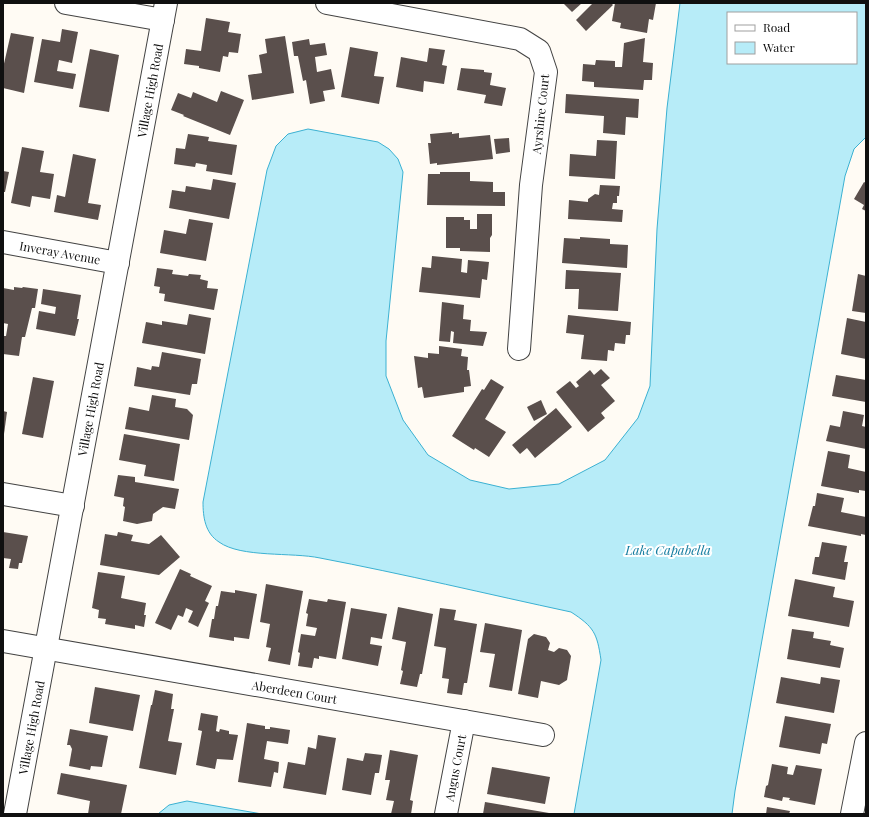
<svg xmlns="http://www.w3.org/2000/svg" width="869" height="817" viewBox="0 0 869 817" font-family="'Playfair Display',serif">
  <rect width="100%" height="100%" fill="#fffbf4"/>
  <g fill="#b7ecf8" stroke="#3bb1d2" fill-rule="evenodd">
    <path d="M680 3H866V137L854 149 845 176 735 791 732 814H574L601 660C597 633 594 627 571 612 487 594 404 574 320 558 292 552 241 558 219 542 205 533 203 517 203 502L267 170 276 146 288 134 308 129 378 142 389 149 398 159 403 172 386 341V376L403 420 428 455 470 480 509 489 559 484 605 460 638 418 650 386 657 229 667 108ZM728 13H856V63H728Z"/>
    <polygon points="187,801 262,814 158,814 169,805"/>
  </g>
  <g fill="#5a4f4c">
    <polygon points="563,3 582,3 572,12"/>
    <polygon points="593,3 611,3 613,5 586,31 576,20"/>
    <polygon points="615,3 656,3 653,20 649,19 647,33 620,28 621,23 612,21"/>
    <polygon points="206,18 230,22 228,32 241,34 238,53 229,52 228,57 223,56 220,72 199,68 199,66 184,64 186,49 201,51"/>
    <polygon points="62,29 78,32 72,63 59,60 57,71 76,74 73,89 34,82 42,39 60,42"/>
    <polygon points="11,33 34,37 24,93 3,88 3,68"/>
    <polygon points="285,36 294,93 252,100 248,75 262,73 259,55 267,53 265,39"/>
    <polygon points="645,38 643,62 653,63 652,80 644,80 643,90 594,87 594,82 582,81 583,64 595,65 596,60 615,61 615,67 622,67 624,43"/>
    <polygon points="309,39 310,45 325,43 327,55 315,57 317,72 331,69 335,89 323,91 325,101 310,104 306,80 303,81 298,56 294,56 292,42"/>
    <polygon points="350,47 378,52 374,76 384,77 379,104 341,97"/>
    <polygon points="429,48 445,50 442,65 447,66 444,84 424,81 423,92 396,87 401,57 427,62"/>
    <polygon points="90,49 119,55 109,112 79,107"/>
    <polygon points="461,68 484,70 484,72 492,73 490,85 506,88 502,106 484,103 486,95 457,90"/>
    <polygon points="221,91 244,100 230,135 183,116 184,115 171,110 178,93 191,98 193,92 217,102"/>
    <polygon points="566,94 639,99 638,118 626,117 625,135 603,133 604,116 565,113"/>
    <polygon points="452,132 452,134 459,133 459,138 490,135 493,159 437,165 437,163 430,164 428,143 431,143 430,134"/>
    <polygon points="188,134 209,137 208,141 237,145 232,175 206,171 207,165 196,163 195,167 174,164 176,148 185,149"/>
    <polygon points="509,138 510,152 496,154 494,139"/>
    <polygon points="597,140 617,141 615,179 569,176 570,154 596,156"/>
    <polygon points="22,147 44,151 40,172 54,174 50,199 32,196 30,207 11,203"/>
    <polygon points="73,154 96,159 88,203 101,205 98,220 54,212 57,195 65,197"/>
    <polygon points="3,171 9,172 5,192 3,192"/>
    <polygon points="440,172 470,172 470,181 493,182 493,192 505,192 505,206 427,205 428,174 440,174"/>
    <polygon points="213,179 236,183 229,219 169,208 172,190 185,192 186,186 211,190"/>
    <polygon points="864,182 866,183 866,211 862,209 864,205 854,199"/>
    <polygon points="600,185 620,186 619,196 617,196 617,203 613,203 612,209 623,210 622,222 568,219 569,200 588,202 588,199 595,194 599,195"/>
    <polygon points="477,214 492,214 492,235 490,238 490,252 460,251 460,248 446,248 446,217 464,217 464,220 470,220 470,229 477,229"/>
    <polygon points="189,219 213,223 206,261 160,253 164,230 186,234"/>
    <polygon points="580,237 610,239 610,244 628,245 627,268 562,263 564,238 580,239"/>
    <polygon points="432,256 462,259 461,272 467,273 468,260 489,262 487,280 482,279 480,298 419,292 422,267 431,268"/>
    <polygon points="157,268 173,270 172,274 188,276 189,274 201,275 200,279 208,281 207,288 218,289 214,310 164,301 165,294 159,293 160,287 154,286"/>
    <polygon points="566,270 621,273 618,311 578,309 579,289 565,289"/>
    <polygon points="858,274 866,276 866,313 852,311"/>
    <polygon points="14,287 22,288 23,287 38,289 35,308 32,308 25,337 22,337 19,356 3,354 3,336 6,336 8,324 3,323 3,288 14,290"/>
    <polygon points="43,289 81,295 77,319 79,319 75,336 36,329 39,311 55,314 56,307 41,304"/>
    <polygon points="442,302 464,305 463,319 471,320 470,331 487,332 483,346 453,343 454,332 451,331 450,342 439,341"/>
    <polygon points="189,314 211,318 205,354 142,343 146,322 162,325 162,321 187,325"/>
    <polygon points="568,315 631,322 630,335 626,335 625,344 615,343 614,351 608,350 607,361 581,359 584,335 566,333"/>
    <polygon points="847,318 866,322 866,359 841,354"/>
    <polygon points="439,346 462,349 461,356 468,357 467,370 469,370 471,386 464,387 464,392 424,398 422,387 418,388 414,356 428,358 428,353 439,354"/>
    <polygon points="162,352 201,359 197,384 192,384 190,395 134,386 137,367 151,370 152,366 159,367"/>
    <polygon points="601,369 610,378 601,385 615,401 601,413 605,418 588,432 556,392 570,381 576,388 579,386 576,382 590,370 594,375"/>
    <polygon points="836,375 866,380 866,402 832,396"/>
    <polygon points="33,377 54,381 43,438 22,434"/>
    <polygon points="491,379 504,387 485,419 506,432 489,457 475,448 474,450 452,436 482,389 484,390"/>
    <polygon points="152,395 176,399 175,407 187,409 193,415 189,440 125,429 129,407 149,411"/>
    <polygon points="541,400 547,414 534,421 527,407"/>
    <polygon points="556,408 572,427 535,458 527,448 520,454 512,445"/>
    <polygon points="3,411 7,412 4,434 3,434"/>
    <polygon points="843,411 864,415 862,426 866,427 866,449 826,441 830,425 840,427"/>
    <polygon points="124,434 180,444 174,481 144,476 146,465 119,460"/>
    <polygon points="828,451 850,455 848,468 866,472 866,491 859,490 859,493 821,486"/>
    <polygon points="118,475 135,477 135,482 179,489 175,509 163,507 153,514 152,521 137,524 123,521 125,507 123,506 124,498 114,496"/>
    <polygon points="817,493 844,498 841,512 866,517 866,535 861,534 861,536 808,526 813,506 815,506"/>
    <polygon points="3,532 28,536 22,563 19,563 18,569 9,568 11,559 3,558"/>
    <polygon points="118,532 133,535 131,541 149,544 161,535 180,557 159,575 100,565 105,534 117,536"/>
    <polygon points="822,542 847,546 844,562 848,562 845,580 812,574 815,557 819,557"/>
    <polygon points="180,569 191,574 190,576 212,586 205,601 209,603 198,627 188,622 193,611 186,608 183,617 178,615 171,630 155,623"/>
    <polygon points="98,572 125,576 121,598 146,603 144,615 146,615 144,627 135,625 135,629 105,624 106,619 98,618 99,610 92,608"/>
    <polygon points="795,579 835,587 833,597 854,601 849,627 788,616"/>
    <polygon points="266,584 303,591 290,665 268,661 271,648 266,647 270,624 260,622"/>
    <polygon points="235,590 257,594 249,639 234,637 234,641 209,637 212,619 214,619 216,606 218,606 221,591 235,593"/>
    <polygon points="309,599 327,602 328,599 346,602 336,659 319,656 319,659 314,658 312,668 298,666 300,653 298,652 301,634 315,636 317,628 306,626 308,614 306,613"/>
    <polygon points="398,607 433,614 422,674 420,674 417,687 400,684 403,671 401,670 406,642 392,639"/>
    <polygon points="351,608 387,614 382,639 371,637 370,644 382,646 378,666 342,659"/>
    <polygon points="440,608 456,610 454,620 477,624 467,683 464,683 462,695 447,693 449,679 442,678 446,648 434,646"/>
    <polygon points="485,623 522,630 512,691 489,687 495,654 480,652"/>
    <polygon points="792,629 814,632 813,638 831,641 830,645 844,648 840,668 787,659"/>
    <polygon points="534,634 546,637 550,643 548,650 554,652 559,648 567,650 571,656 567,680 559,685 541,681 538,698 518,694 528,639"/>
    <polygon points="781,677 820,684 821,677 840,680 834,713 776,703"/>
    <polygon points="95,687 140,695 133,731 89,723"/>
    <polygon points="155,690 173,694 171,709 174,709 168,741 182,743 176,775 139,768 151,705 152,705"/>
    <polygon points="201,713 218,716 216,731 219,732 220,729 229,731 229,734 238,735 233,760 217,759 215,769 196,765 202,731 198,730"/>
    <polygon points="785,716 831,724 827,744 822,743 820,754 779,747"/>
    <polygon points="247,723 265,726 265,729 270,729 270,727 290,730 288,744 267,741 264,759 279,762 278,773 274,772 271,787 238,782"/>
    <polygon points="70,729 108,736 102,767 91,766 90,770 69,766 72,749 70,745 67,745"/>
    <polygon points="318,735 336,738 326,795 283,788 288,762 305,765 308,747 316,749"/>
    <polygon points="390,750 418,755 410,800 413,801 411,814 391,814 394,801 386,800 390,780 385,780"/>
    <polygon points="365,753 382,755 379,773 375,773 371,795 342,790 347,758 363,761"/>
    <polygon points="772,764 788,767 787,774 793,775 796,765 822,769 815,805 789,800 790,798 783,797 782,801 764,797 766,786 768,785"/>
    <polygon points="492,767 550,777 545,804 487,794"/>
    <polygon points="61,773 127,785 121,814 88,814 90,801 57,794"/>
    <polygon points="485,802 549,813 549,814 483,814"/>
    <polygon points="767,807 790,811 789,814 766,814"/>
  </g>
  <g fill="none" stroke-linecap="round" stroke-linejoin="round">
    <g stroke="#434343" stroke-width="24">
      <g id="minor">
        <polyline points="66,3 163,20"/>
        <polyline points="327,3 520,39 539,51 546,72 531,185 519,349"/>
        <path id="s1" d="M3 242 118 263"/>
        <polyline points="3,494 73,506"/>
        <path id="s2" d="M3 641 543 735"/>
        <path id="s3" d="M15 814 166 3"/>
        <path id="s4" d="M446 814 464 721"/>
        <polyline points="852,814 866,743"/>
      </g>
    </g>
    <use href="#minor" stroke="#fff" stroke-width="22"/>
  </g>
  <g text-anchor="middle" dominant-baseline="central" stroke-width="4" stroke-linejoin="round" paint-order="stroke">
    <g font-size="12" fill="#101010" stroke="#fff">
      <text stroke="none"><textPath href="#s3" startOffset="736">Village High Road</textPath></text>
      <text transform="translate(540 114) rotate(-84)">Ayrshire Court</text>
      <text stroke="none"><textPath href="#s1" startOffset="58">Inveray Avenue</textPath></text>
      <text stroke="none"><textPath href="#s3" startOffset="412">Village High Road</textPath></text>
      <text stroke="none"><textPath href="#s2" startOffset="296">Aberdeen Court</textPath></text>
      <text stroke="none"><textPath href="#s3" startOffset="88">Village High Road</textPath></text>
      <text stroke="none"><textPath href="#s4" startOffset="47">Angus Court</textPath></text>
    </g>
    <g font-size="13" font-style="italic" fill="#147ca0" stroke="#fff">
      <text x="668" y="549">Lake Capabella</text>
    </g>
  </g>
  <rect width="869" height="817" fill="none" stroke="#101010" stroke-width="8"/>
  <rect x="727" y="12" width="130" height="52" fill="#ffffff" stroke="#9f9f9f"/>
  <rect x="735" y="25" width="20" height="6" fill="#ffffff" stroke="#9f9f9f"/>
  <text x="763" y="32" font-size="12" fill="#101010">Road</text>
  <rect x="735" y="42" width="20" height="12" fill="#b7ecf8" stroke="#9f9f9f"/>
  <text x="763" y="52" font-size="12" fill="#101010">Water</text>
</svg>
